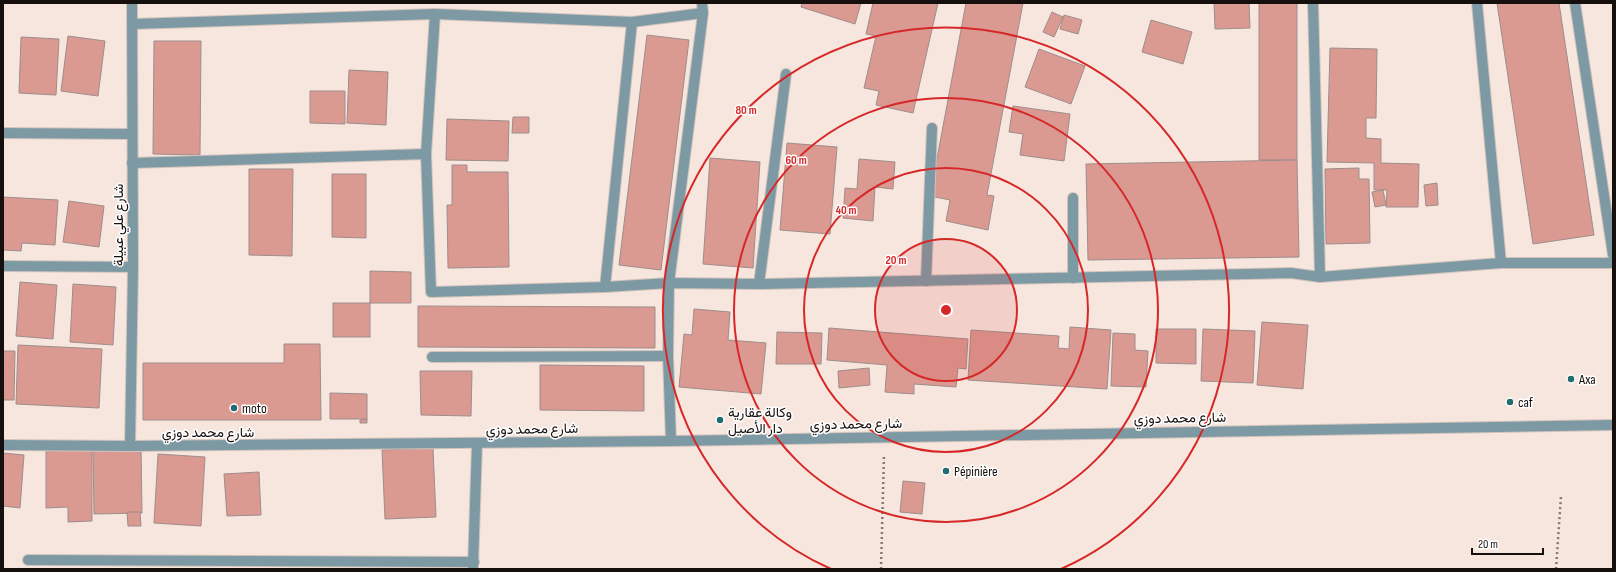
<svg xmlns="http://www.w3.org/2000/svg" width="1616" height="572" viewBox="0 0 1616 572" font-family="'Sofia Sans Condensed',Vazirmatn,sans-serif">
  <rect width="100%" height="100%" fill="#f6e6de"/>
  <g fill="#da9991" stroke="#9e8d8b">
    <polygon points="802,3 861,3 855,24 801,7"/>
    <polygon points="873,3 938,3 913,113 876,105 879,91 864,88 876,36 866,34"/>
    <polygon points="966,3 1023,3 987,195 994,196 988,230 946,221 950,200 930,196"/>
    <polygon points="1214,3 1249,3 1250,28 1215,29"/>
    <rect x="1259" y="3" width="38" height="157"/>
    <polygon points="1497,3 1559,3 1594,235 1533,244"/>
    <polygon points="1052,12 1063,17 1054,37 1043,32"/>
    <polygon points="1064,15 1082,20 1078,34 1060,29"/>
    <polygon points="1151,20 1192,32 1183,64 1142,52"/>
    <polygon points="647,35 689,40 661,270 619,265"/>
    <polygon points="68,36 105,41 98,96 61,91"/>
    <polygon points="21,37 59,39 56,95 19,93"/>
    <polygon points="154,41 201,41 200,155 153,154"/>
    <polygon points="1330,48 1377,49 1376,118 1366,118 1366,138 1381,139 1381,163 1419,164 1418,207 1386,207 1387,190 1374,190 1374,163 1327,162"/>
    <polygon points="1039,49 1085,66 1071,104 1025,87"/>
    <polygon points="349,70 388,72 386,125 347,123"/>
    <polygon points="310,91 345,91 345,124 310,123"/>
    <polygon points="1013,106 1070,114 1064,161 1020,155 1023,134 1009,132"/>
    <polygon points="513,117 529,117 529,133 512,133"/>
    <polygon points="447,119 509,121 508,161 446,160"/>
    <polygon points="787,143 837,147 830,234 780,230"/>
    <polygon points="710,158 760,162 753,268 703,264"/>
    <polygon points="859,159 895,162 893,189 875,187 873,221 843,218 845,188 857,189"/>
    <polygon points="1297,160 1299,257 1088,260 1086,164"/>
    <polygon points="452,165 467,165 467,172 508,172 509,267 448,268 447,205 452,205"/>
    <polygon points="1359,168 1359,179 1369,179 1370,243 1326,244 1325,169"/>
    <polygon points="249,169 293,169 292,256 249,255"/>
    <polygon points="332,174 366,174 366,238 332,237"/>
    <polygon points="1437,183 1438,205 1426,206 1424,185"/>
    <polygon points="1383,190 1386,205 1375,207 1372,192"/>
    <polygon points="3,197 58,200 55,245 22,243 21,251 3,250"/>
    <polygon points="69,201 104,206 99,247 63,242"/>
    <polygon points="370,271 411,272 411,303 370,303"/>
    <polygon points="20,282 57,285 53,339 16,336"/>
    <polygon points="73,284 116,287 113,345 70,342"/>
    <rect x="333" y="303" width="37" height="34"/>
    <polygon points="418,306 655,307 655,348 418,347"/>
    <polygon points="694,309 730,312 728,340 766,343 761,394 679,387 684,334 692,335"/>
    <polygon points="1262,322 1308,325 1303,389 1257,385"/>
    <polygon points="1070,327 1111,330 1107,389 968,380 971,330 1059,336 1058,348 1069,349"/>
    <polygon points="829,328 968,339 966,369 958,368 956,387 914,384 914,394 885,392 887,365 827,360"/>
    <polygon points="1156,329 1196,329 1196,364 1156,363"/>
    <polygon points="1203,329 1255,331 1253,383 1201,381"/>
    <polygon points="777,332 822,333 821,364 776,364"/>
    <polygon points="1113,333 1135,334 1135,350 1148,351 1146,387 1111,386"/>
    <polygon points="284,344 320,344 321,420 143,420 143,363 284,363"/>
    <polygon points="18,345 102,349 99,408 16,404"/>
    <polygon points="3,351 15,351 14,400 3,400"/>
    <polygon points="540,365 644,366 644,411 540,410"/>
    <polygon points="869,368 870,385 839,388 838,371"/>
    <polygon points="420,371 472,371 471,416 421,415"/>
    <polygon points="330,393 367,394 367,419 330,419"/>
    <polygon points="367,419 367,423 360,423 360,420"/>
    <polygon points="141,447 142,513 94,514 93,448"/>
    <polygon points="46,448 92,448 92,521 68,522 68,507 46,508"/>
    <polygon points="433,448 436,517 385,519 382,450"/>
    <polygon points="3,453 24,455 20,508 3,506"/>
    <polygon points="158,454 205,457 201,526 154,523"/>
    <polygon points="259,472 261,515 227,516 224,474"/>
    <polygon points="903,481 925,483 922,514 900,512"/>
    <polygon points="127,512 140,512 141,526 128,526"/>
  </g>
  <g fill="none" stroke-linecap="round" stroke-linejoin="round">
    <g stroke="#d2c4bd" stroke-width="12">
      <g id="minor">
        <polyline points="1313,3 1320,277"/>
        <polyline points="1477,3 1501,263"/>
        <polyline points="1575,3 1613,255"/>
        <polyline points="435,14 426,154 431,292 605,287 669,283 759,284 1291,273 1320,277 1501,263 1613,263"/>
        <polyline points="133,24 435,14 632,22 703,13"/>
        <polyline points="3,133 132,134"/>
        <polyline points="132,163 426,154"/>
        <polyline points="3,266 133,267"/>
        <polyline points="1073,278 1073,198"/>
        <polyline points="926,281 932,128"/>
        <polyline points="759,284 786,74"/>
        <polyline points="605,287 632,22"/>
        <polyline points="432,357 668,356"/>
        <polyline points="671,441 668,356 669,283 703,13 702,3"/>
        <polyline points="130,446 133,267 132,3"/>
        <polyline points="28,560 474,562"/>
        <polyline points="473,567 477,444"/>
      </g>
    </g>
    <g stroke="#d2c4bd" stroke-width="12">
      <polyline id="tertiary" points="3,445 130,446 671,441 1613,425"/>
    </g>
    <g stroke="#837974" stroke-width="2.5" stroke-dasharray="2 3" stroke-linecap="butt">
      <polyline points="881,569 884,454"/>
      <polyline points="1556,569 1561,496"/>
    </g>
    <use href="#minor" stroke="#7d9aa4" stroke-width="10"/>
    <use href="#tertiary" stroke="#7d9aa4" stroke-width="10"/>
  </g>
  <circle cx="946" cy="310" r="71" fill="#d62828" fill-opacity=".12"/>
  <g fill="none" stroke="#d62828" stroke-width="2">
    <circle cx="946" cy="310" r="71"/>
    <circle cx="946" cy="310" r="142"/>
    <circle cx="946" cy="310" r="212"/>
    <path d="M831 569A283 283 0 1 1 1061 569"/>
  </g>
  <g fill="#206c71" stroke="#fff" stroke-width="1.5">
    <circle cx="1571" cy="379" r="4"/>
    <circle cx="1510" cy="402" r="4"/>
    <circle cx="234" cy="408" r="4"/>
    <circle cx="720" cy="420" r="4"/>
    <circle cx="946" cy="471" r="4"/>
  </g>
  <g text-anchor="middle" dominant-baseline="central" stroke-width="3" stroke-linejoin="round" paint-order="stroke">
    <g font-size="14" fill="#15100e" stroke="#fff">
      <text transform="translate(118 225) rotate(-90)">شارع علي عبيلة</text>
      <text transform="translate(1180 418) rotate(-1)">شارع محمد دوزي</text>
      <text transform="translate(856 424) rotate(-1)">شارع محمد دوزي</text>
      <text transform="translate(532 429) rotate(-1)">شارع محمد دوزي</text>
      <text x="208" y="432">شارع محمد دوزي</text>
    </g>
    <g font-size="14" fill="#15100e" stroke="#fff" text-anchor="start">
      <text x="1579" y="379">Axa</text>
      <text x="1518" y="402">caf</text>
      <text x="242" y="408">moto</text>
      <text x="728" y="412">وكالة عقارية<tspan x="728" dy="16">دار الأصيل</tspan></text>
      <text x="954" y="471">Pépinière</text>
    </g>
  </g>
  <circle cx="946" cy="310" r="6" fill="#d62828" stroke="#fff" stroke-width="2"/>
  <g font-size="12" text-anchor="middle" font-weight="bold" fill="#d62828" stroke="#fff" stroke-width="3" stroke-linejoin="round" paint-order="stroke">
    <text x="746" y="114">80 m</text>
    <text x="796" y="164">60 m</text>
    <text x="846" y="214">40 m</text>
    <text x="896" y="264">20 m</text>
  </g>
  <rect width="1616" height="572" fill="none" stroke="#15100e" stroke-width="8"/>
  <path d="M1472 548v6h71v-6" fill="none" stroke="#15100e" stroke-width="2"/>
  <text x="1478" y="548" font-size="12" fill="#15100e" stroke="#ffffff" stroke-width="3" paint-order="stroke">20 m</text>
</svg>
